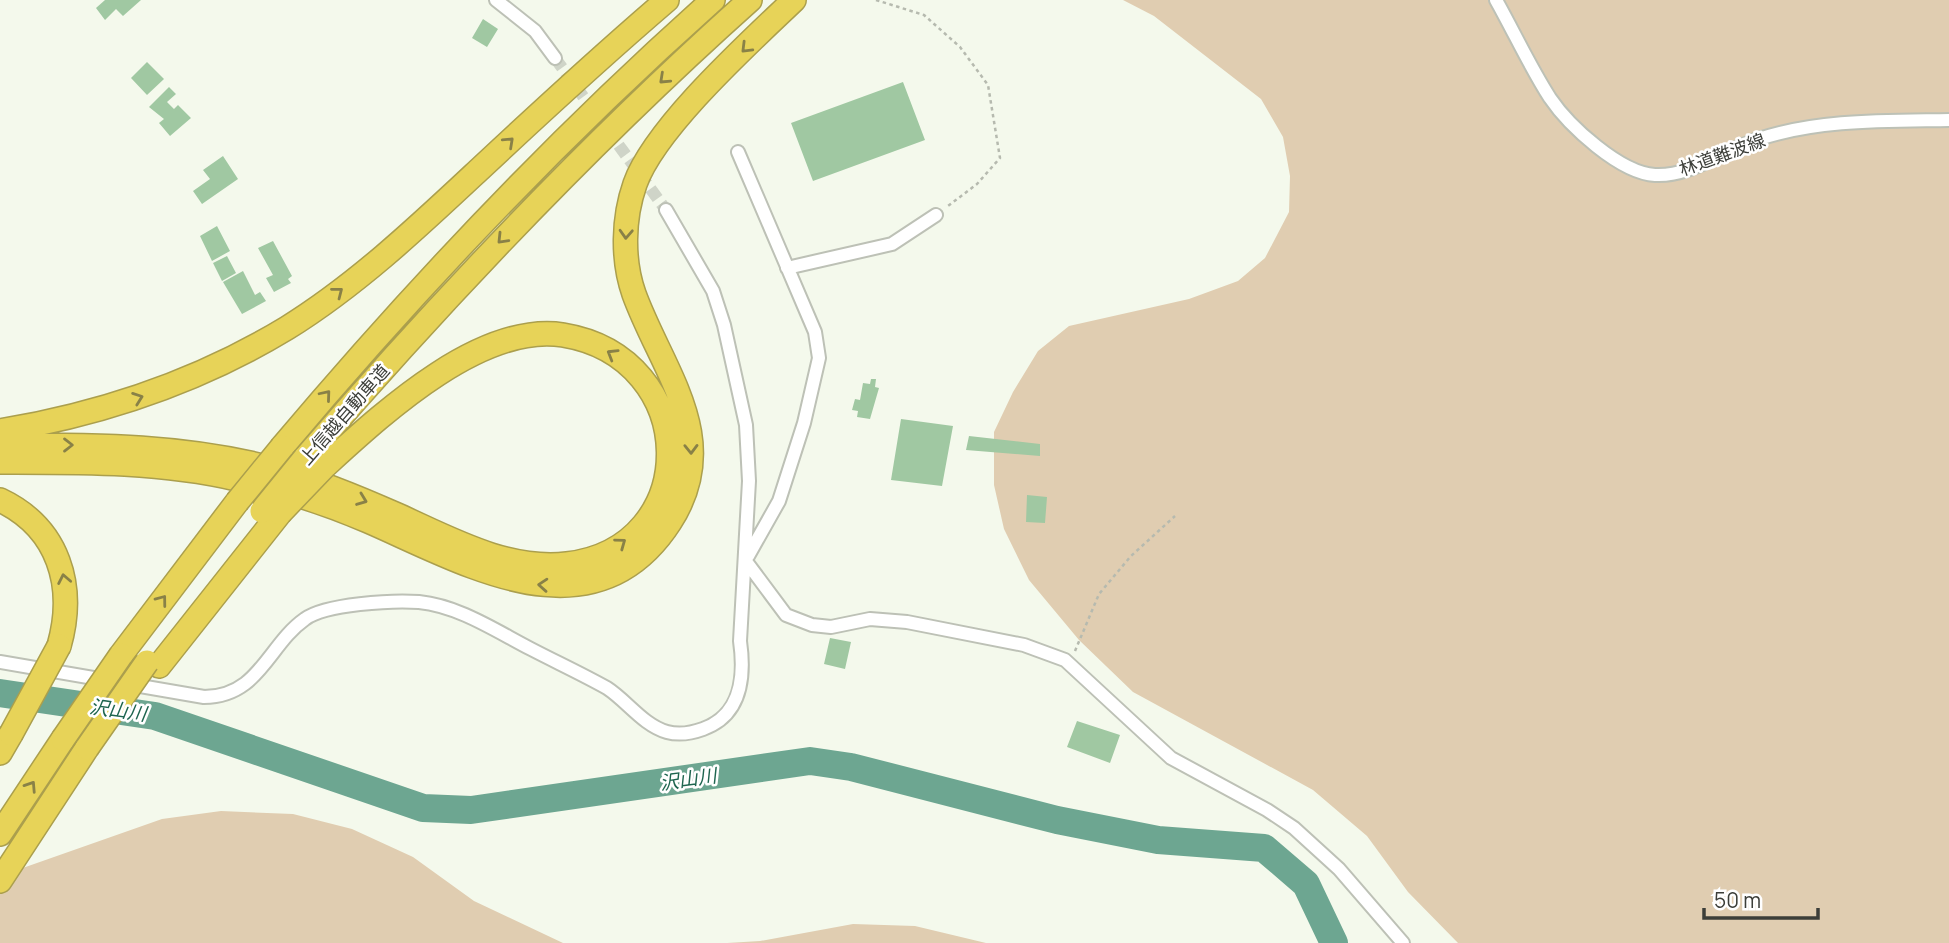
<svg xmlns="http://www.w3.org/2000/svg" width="1949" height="943" viewBox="0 0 1949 943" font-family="Manrope,'Noto Sans JP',sans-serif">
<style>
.green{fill:#e0cdb1}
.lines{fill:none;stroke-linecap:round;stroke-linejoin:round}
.river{stroke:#6da691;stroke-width:28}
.building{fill:#a0c8a2}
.minor-tunnel{stroke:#cfd4c8;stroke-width:12;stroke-dasharray:12 6;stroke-linecap:butt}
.minor-casing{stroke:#bdc1b6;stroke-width:16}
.motorway-casing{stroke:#ab9f4d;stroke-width:26}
.path{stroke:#b6baaf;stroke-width:2.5;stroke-dasharray:3.5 3.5;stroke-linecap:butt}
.minor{stroke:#fff;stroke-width:12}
.motorway{stroke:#e7d358;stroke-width:23}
.motorway-bridge-casing{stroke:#ab9f4d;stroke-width:26;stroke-linecap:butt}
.motorway-bridge{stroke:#e7d358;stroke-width:23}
.oneway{stroke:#898147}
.labels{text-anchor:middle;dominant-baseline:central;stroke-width:5;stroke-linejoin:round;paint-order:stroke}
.street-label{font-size:18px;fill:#3c3e39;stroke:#fff}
.water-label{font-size:19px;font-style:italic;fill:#1e654f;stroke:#fff}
</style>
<rect width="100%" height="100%" fill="#f4f9ec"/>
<path class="green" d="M1123 0H1949V943H1458L1408 892 1367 836 1313 790 1133 692 1079 640 1029 580 1004 529 994 485V432L1013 392 1038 351 1069 326 1189 299 1238 281 1265 258 1289 212 1290 176 1283 137 1261 99 1154 16Z
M221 811 293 814 352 829 413 857 474 901 563 943H0V876L162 819Z
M853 924 915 926 986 943H727L760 941Z"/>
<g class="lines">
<path class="river" d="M0 693 155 716 423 808 471 810 810 761 851 767 1057 820 1158 840 1264 848 1306 884 1334 943"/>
</g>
<path class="building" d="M105 0H141L123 16 116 9 105 20 96 8Z
M483 19 498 29 487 47 472 38Z
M147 62 164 79 147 95 131 78Z
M903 82 925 140 813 181 791 123Z
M169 87 176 94 167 102 174 109 178 105 191 118 170 136 159 123 164 119 149 107Z
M223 156 238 179 202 204 193 191 210 179 203 170Z
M217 226 230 251 212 261 200 236Z
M273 241 292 276 288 279 291 283 274 292 266 278 273 275 258 248Z
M227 256 236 273 222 281 213 263Z
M243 271 255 295 260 292 266 301 242 314 223 282Z
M871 379H876L875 387 879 388 870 419 857 417 858 411 852 410 855 399 860 400 863 383 870 384Z
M901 419 953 426 942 486 891 480Z
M969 436 1040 444V456L966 450Z
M1027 495 1047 497 1045 523 1026 522Z
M830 638 851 642 845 669 824 664Z
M1077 721 1120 735 1110 763 1067 747Z"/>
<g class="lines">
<path class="minor-tunnel" d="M555 58 666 210"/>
<g class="minor-casing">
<path id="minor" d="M496 0 535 31 555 58
M1496 0C1514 32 1530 67 1550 98 1569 126 1620 173 1655 175 1690 177 1727 149 1759 139 1819 119 1887 121 1949 120
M738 152 815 332 819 358 804 423 779 501 748 556
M787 268 892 244 936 215
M745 560 786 615 812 625 831 627 870 619 907 622 1024 645 1065 660 1171 758 1267 810 1294 828 1339 869 1403 943
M0 662 204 697C259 697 268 645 305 619 325 604 393 600 419 602 459 606 496 631 531 649 556 662 582 674 607 688 627 701 643 725 667 732 678 735 692 733 703 729 742 715 745 676 740 641L749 481 746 425 724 325 713 291 666 210"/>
</g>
<g class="motorway-casing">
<path id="motorway" d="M0 431C102 414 198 382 287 328 358 284 421 224 482 167 543 110 604 54 667 0
M0 445C96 445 189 445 282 471 320 482 359 498 395 514 449 538 506 571 567 564 704 548 702 358 563 335 480 322 381 415 325 466
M282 447C416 288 558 138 713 0
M305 458C445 296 591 142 750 0
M0 462C79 462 159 461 237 479 282 489 326 503 368 521 465 563 593 641 670 522 724 439 662 371 634 294 622 260 623 218 635 184 655 128 749 43 794 0
M0 500C59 528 76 586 59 646
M121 655 237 502
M159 666 280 513
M0 753 11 734
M0 834 63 739
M0 881 87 748"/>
</g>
<path class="path" d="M876 0 924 15 960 47 988 85 1000 158 977 184 948 206
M1075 651 1099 594 1131 556 1175 516"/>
<use href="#minor" class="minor"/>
<use href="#motorway" class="motorway"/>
<g class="motorway-bridge-casing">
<path id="motorway-bridge" d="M237 502 282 447
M262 511 305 458
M280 513 325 466
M11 734 59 646
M63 739 121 655
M87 748 147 662"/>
</g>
<use href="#motorway-bridge" class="motorway-bridge"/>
</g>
<defs><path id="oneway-chevron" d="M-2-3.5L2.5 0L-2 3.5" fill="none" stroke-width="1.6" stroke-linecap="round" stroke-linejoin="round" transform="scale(1.75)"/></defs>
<g class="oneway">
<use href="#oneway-chevron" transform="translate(746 48) rotate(135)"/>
<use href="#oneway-chevron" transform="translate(664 79) rotate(137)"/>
<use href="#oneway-chevron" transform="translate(509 142) rotate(-43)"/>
<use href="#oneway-chevron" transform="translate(626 234) rotate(93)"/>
<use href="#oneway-chevron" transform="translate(502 239) rotate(134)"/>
<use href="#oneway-chevron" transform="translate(338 292) rotate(-38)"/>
<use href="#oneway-chevron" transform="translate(612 354) rotate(-149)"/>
<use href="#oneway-chevron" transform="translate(326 395) rotate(-50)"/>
<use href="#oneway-chevron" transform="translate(138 398) rotate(-20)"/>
<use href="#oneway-chevron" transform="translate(68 445)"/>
<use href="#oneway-chevron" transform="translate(691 449) rotate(89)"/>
<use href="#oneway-chevron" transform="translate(362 500) rotate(21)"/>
<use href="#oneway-chevron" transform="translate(621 543) rotate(-36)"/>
<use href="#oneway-chevron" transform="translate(64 579) rotate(-101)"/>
<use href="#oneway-chevron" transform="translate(543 585) rotate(-176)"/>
<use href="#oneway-chevron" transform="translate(162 600) rotate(-53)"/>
<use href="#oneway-chevron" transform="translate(31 786) rotate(-57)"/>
</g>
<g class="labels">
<g class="street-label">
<text transform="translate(1722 154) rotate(-20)">林道難波線</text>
<text transform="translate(344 414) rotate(-49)">上信越自動車道</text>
</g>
<g class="water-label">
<text transform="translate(118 710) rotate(8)">沢山川</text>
<text transform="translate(688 779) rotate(-8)">沢山川</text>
</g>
</g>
<path d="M1704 908v10h114v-10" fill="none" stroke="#3c3e39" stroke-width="3.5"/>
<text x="1714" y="908" font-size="21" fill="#3c3e39" stroke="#ffffff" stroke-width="5" paint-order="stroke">50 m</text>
</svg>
